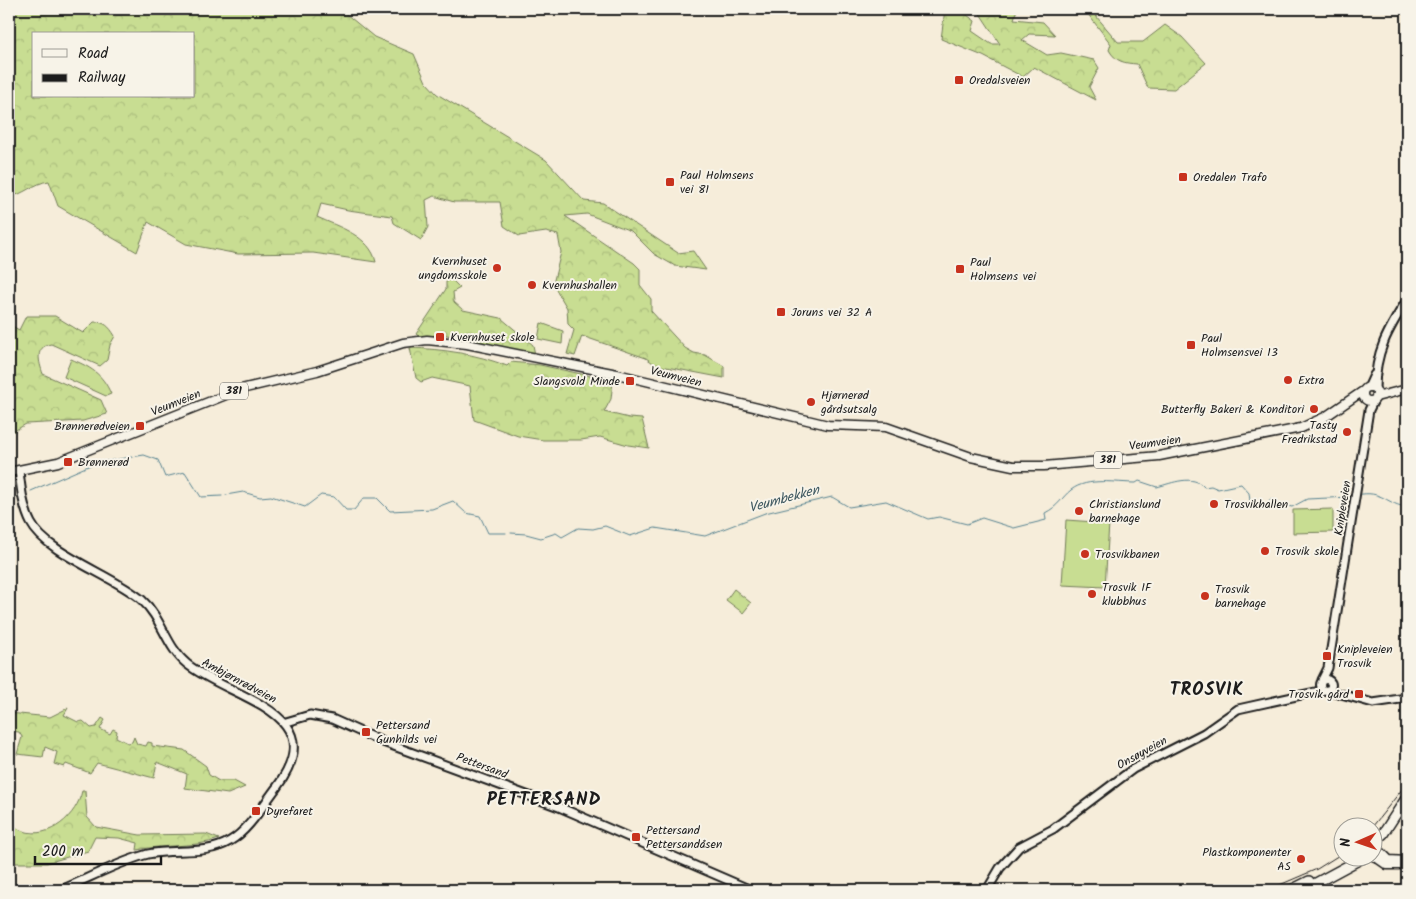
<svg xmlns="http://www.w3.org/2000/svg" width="1416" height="899" viewBox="0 0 1416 899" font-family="Kalam,sans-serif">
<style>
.forest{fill:url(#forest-crowns);stroke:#727c57;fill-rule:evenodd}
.park{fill:url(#park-tufts);stroke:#727c57}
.garden{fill:#c8dd92;stroke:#727c57}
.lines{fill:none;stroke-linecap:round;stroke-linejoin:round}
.stream{stroke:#568290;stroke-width:1}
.secondary-casing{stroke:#1c1c1c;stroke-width:11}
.primary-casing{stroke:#1c1c1c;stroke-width:11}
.highway-casing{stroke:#1c1c1c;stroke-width:12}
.secondary{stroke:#f7f3e8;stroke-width:7}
.primary{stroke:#f7f3e8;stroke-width:8}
.highway{stroke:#f7f3e8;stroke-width:9}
.rail{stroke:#1c1c1c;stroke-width:1}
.poi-dot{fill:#c8321e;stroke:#f7f3e8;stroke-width:2}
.labels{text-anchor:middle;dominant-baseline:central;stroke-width:4;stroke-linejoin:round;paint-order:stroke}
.shield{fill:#f7f3e8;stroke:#5e5c59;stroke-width:1}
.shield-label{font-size:11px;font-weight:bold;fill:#1c1c1c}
.poi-label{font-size:12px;fill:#1c1c1c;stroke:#f7f3e8;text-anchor:start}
.street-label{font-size:12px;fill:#1c1c1c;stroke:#f7f3e8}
.water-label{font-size:14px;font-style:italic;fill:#3e5860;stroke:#f7f3e8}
.district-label{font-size:18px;font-weight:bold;letter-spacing:1px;fill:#1c1c1c;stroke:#f7f3e8}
</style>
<defs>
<pattern id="forest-crowns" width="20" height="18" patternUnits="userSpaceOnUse" patternTransform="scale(1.25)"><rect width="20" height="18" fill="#c8dd92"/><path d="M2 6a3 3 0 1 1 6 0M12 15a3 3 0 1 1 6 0" fill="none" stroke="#abbd7d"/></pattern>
<pattern id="park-tufts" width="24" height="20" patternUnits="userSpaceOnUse" patternTransform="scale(1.25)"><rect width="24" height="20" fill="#c8dd92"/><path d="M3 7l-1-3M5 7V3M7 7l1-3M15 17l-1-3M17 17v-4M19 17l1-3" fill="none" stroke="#abbd7d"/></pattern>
</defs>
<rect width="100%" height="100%" fill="#f6edda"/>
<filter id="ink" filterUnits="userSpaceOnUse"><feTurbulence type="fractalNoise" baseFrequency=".02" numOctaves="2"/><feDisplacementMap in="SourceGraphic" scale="10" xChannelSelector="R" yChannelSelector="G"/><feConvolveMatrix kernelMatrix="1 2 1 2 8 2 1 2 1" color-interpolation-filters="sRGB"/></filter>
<g filter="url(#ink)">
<path class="forest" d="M9 9H340L374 37 414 54 426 82 437 94 546 160 584 201 603 203 678 253 693 251 706 270 675 266 654 254 631 231 587 214 565 216 634 263 640 269V285L651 299V311L685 348 694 353 705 355 724 366V378L656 365 646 358 582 336 575 356 567 354 574 330 568 324 567 308 553 284 561 252 558 235 546 232 519 236 504 226 500 202H454L434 196 426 200 428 227 421 240 394 223 392 216 348 210 321 204 317 217C339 227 370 236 376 262L313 253 238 254 186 244 148 222 137 252 58 206 49 181C34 183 23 195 9 197ZM34 34H194V96H34Z
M945 9H967V15L975 21 972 31 991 44H1000L977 9H1017L1014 19 1043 22 1055 35 1029 34 1022 40 1047 55 1061 53 1094 60 1099 68 1089 87 1096 100 1034 67 1023 77 983 56 941 39Z
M1084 9H1090L1118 42H1143L1165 25 1182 37 1206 63 1174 89 1148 88 1137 64C1124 63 1116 62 1109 50L1111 44Z
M451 279 460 288 453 292 454 302 463 310 501 318 533 345 535 355 443 334 421 338 416 334 446 289V282Z
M26 316H55L83 333 94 322C105 322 109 326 115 336L110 345 107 360 100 366 51 344C34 347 39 362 43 374L101 400 107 414 83 421 26 424 9 434V341L13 337 9 334V324L19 330Z
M410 348C443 349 477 354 507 366L511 362 540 365 613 381 611 399 604 412 629 418 642 419 649 448 628 445 600 437 581 440H543L518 436 474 420 470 386 432 378 421 382 416 378Z
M68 708 64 715 78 722 83 721 91 728 96 727 102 718 105 720 100 729 110 734 113 729 117 731 116 737 128 743 132 742 134 737 137 744 146 746 148 742 152 743V746L184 750 206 766 209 775 219 781H234L245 787 228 794 185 788 187 774 157 762 154 778 97 763 90 773 66 764 64 767 54 764 57 752 45 747 43 757 17 754 22 737 19 732 9 731V713L50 717Z
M82 791H85L87 817 96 827 140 835 206 834 219 839C194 848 164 844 137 850L138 843 119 838 95 837 88 851 47 863H9V823C13 826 18 829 23 831 50 840 77 815 82 791Z"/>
<path class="park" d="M734 589 751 603 743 613 726 600Z"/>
<path class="garden" d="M541 323 563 331 562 344 538 339Z
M71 359C90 367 102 373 111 394L106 396 64 377Z
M1333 509V532L1293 533V510Z
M1066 520 1109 523 1105 587 1062 585Z"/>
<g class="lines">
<path class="stream" d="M31 491 95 463 144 455 158 460 165 477 185 472 201 497 222 496
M226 495 243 492 260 497 271 496 305 507 321 495 334 497 346 510H354L364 498H377L390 511 432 509 453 501 466 513 480 516 488 533H506
M1357 495C1382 489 1387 505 1407 507
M511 533 526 534 541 538 556 533 562 537 578 528 593 529 605 526 630 536 655 528 705 536 765 513 832 497 849 507 886 501 928 519 939 517 967 524 982 518 1014 528 1046 520 1045 513C1059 506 1061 498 1071 490 1088 477 1116 483 1136 483L1139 481 1157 487C1172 483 1193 474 1204 487L1211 486 1218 489 1241 484 1249 493 1250 501 1254 505 1263 507 1272 499 1279 504 1292 507 1307 499 1351 497"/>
<g class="secondary-casing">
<path id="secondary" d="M1369 386 1374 375
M1375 389C1375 352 1388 330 1407 300
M19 471C21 488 23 508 31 523 47 554 113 575 142 600 162 618 166 647 187 664 232 700 333 711 277 787 263 805 249 830 230 841 205 856 175 848 148 854 118 862 89 878 61 890
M1320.5 685a5.5 5.5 0 1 1 11 0a5.5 5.5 0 1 1-11 0Z
M1322 680 1328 668 1369 410 1374 400
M1327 690 1373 703 1407 698
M286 722 310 715 332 719 383 742 559 807 751 890
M987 890 1000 868 1019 847 1053 829 1133 769 1204 733 1238 709 1324 690"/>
</g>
<g class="primary-casing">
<path id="primary" d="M1363 394a7 7 0 1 1 14 0a7 7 0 1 1-14 0Z
M1376 397 1407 389
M9 472 58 462 241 389 317 371 403 343 427 340 467 344 617 374 828 425 886 427 971 457 1013 466H1044L1159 456 1301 428 1325 417 1363 391
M1378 849 1389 860 1407 861
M1374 856 1387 865H1407"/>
</g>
<g class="highway-casing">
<path id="highway" d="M1374 841 1383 834 1407 797
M1374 842 1378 849 1374 856
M1291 890 1309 881
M1303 890 1366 856"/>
</g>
<use href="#secondary" class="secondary"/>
<use href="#primary" class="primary"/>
<use href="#highway" class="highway"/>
<path class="rail" d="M1373 826 1407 783
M1268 890 1317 869 1344 852"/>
</g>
</g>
<g class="poi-dot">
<rect x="954" y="75" width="10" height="10" rx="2.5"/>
<rect x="1178" y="172" width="10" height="10" rx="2.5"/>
<rect x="665" y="177" width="10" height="10" rx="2.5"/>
<circle cx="497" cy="268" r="5"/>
<rect x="955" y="264" width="10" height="10" rx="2.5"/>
<circle cx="532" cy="285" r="5"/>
<rect x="776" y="307" width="10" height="10" rx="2.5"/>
<rect x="435" y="332" width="10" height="10" rx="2.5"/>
<rect x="1186" y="340" width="10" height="10" rx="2.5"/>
<circle cx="1288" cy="380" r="5"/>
<rect x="625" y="376" width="10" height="10" rx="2.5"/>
<circle cx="811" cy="402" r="5"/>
<circle cx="1314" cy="409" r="5"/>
<rect x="135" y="421" width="10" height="10" rx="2.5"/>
<circle cx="1347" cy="432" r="5"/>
<rect x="63" y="457" width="10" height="10" rx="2.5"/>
<circle cx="1214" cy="504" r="5"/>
<circle cx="1079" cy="511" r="5"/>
<circle cx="1265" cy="551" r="5"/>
<circle cx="1085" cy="554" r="5"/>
<circle cx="1092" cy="594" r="5"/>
<circle cx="1205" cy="596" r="5"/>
<rect x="1322" y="651" width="10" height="10" rx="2.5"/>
<rect x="1354" y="689" width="10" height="10" rx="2.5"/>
<rect x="361" y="727" width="10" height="10" rx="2.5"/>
<rect x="251" y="806" width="10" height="10" rx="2.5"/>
<rect x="631" y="832" width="10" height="10" rx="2.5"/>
<circle cx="1301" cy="859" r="5"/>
</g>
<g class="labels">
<g class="shield">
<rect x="220" y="382.5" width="28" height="17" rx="4"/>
<rect x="1094" y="451.5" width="28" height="17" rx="4"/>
</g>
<g class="shield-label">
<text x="234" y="391">381</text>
<text x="1108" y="460">381</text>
</g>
<g class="poi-label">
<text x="969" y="80">Oredalsveien</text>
<text x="680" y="175">Paul Holmsens<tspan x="680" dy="14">vei 81</tspan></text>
<text x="1193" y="177">Oredalen Trafo</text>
<text x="487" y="261" text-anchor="end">Kvernhuset<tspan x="487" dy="14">ungdomsskole</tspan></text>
<text x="970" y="262">Paul<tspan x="970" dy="14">Holmsens vei</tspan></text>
<text x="542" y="285">Kvernhushallen</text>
<text x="791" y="312">Joruns vei 32 A</text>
<text x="450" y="337">Kvernhuset skole</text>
<text x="1201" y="338">Paul<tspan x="1201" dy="14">Holmsensvei 13</tspan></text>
<text x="1298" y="380">Extra</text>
<text x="620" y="381" text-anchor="end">Slangsvold Minde</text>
<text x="821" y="395">Hjørnerød<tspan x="821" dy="14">gårdsutsalg</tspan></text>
<text x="1304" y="409" text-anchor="end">Butterfly Bakeri &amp; Konditori</text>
<text x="1337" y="425" text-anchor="end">Tasty<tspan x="1337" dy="14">Fredrikstad</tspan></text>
<text x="130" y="426" text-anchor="end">Brønnerødveien</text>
<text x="78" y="462">Brønnerød</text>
<text x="1089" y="504">Christianslund<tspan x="1089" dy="14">barnehage</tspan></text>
<text x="1224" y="504">Trosvikhallen</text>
<text x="1275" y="551">Trosvik skole</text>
<text x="1095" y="554">Trosvikbanen</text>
<text x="1102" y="587">Trosvik IF<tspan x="1102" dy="14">klubbhus</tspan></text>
<text x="1215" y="589">Trosvik<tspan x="1215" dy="14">barnehage</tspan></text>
<text x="1337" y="649">Knipleveien<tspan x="1337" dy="14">Trosvik</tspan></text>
<text x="1349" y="694" text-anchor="end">Trosvik gård</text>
<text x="376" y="725">Pettersand<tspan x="376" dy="14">Gunhilds vei</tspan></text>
<text x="266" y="811">Dyrefaret</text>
<text x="646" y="830">Pettersand<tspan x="646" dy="14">Pettersandåsen</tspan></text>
<text x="1291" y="852" text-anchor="end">Plastkomponenter<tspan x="1291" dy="14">AS</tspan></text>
</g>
<g class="street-label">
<text transform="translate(676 377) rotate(14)">Veumveien</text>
<text transform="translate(176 403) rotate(-22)">Veumveien</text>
<text transform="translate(1155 443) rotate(-8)">Veumveien</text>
<text transform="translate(1343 508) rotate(-81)">Knipleveien</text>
<text transform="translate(239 681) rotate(28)">Ambjørnrødveien</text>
<text transform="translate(1142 753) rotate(-29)">Onsøyveien</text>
<text transform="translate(482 766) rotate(20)">Pettersand</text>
</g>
<g class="water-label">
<text transform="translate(784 499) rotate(-15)">Veumbekken</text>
</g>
<g class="district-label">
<text x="1207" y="690">TROSVIK</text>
<text x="544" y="800">PETTERSAND</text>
</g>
</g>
<rect width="1416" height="899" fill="none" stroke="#f7f3e8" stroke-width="30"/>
<rect x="15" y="15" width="1386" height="869" fill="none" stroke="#1c1c1c" stroke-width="2" filter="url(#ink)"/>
<rect x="32" y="32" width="162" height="65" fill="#f7f3e8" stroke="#9f9d96"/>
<rect x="42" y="49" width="25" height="8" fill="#f7f3e8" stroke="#9f9d96"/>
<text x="78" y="58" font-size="15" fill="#1c1c1c">Road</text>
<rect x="42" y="74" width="25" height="8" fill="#1c1c1c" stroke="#9f9d96"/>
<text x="78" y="82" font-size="15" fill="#1c1c1c">Railway</text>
<g transform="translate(1358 842) rotate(268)"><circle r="24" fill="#f7f3e8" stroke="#9f9d96"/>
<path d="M0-4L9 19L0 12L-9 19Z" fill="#c8321e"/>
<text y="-8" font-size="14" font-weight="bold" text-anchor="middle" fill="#1c1c1c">N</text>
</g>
<path d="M35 856v8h126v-8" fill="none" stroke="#1c1c1c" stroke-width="2.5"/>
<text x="42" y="856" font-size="15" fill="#1c1c1c" stroke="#f7f3e8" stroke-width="4" paint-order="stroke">200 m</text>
</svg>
